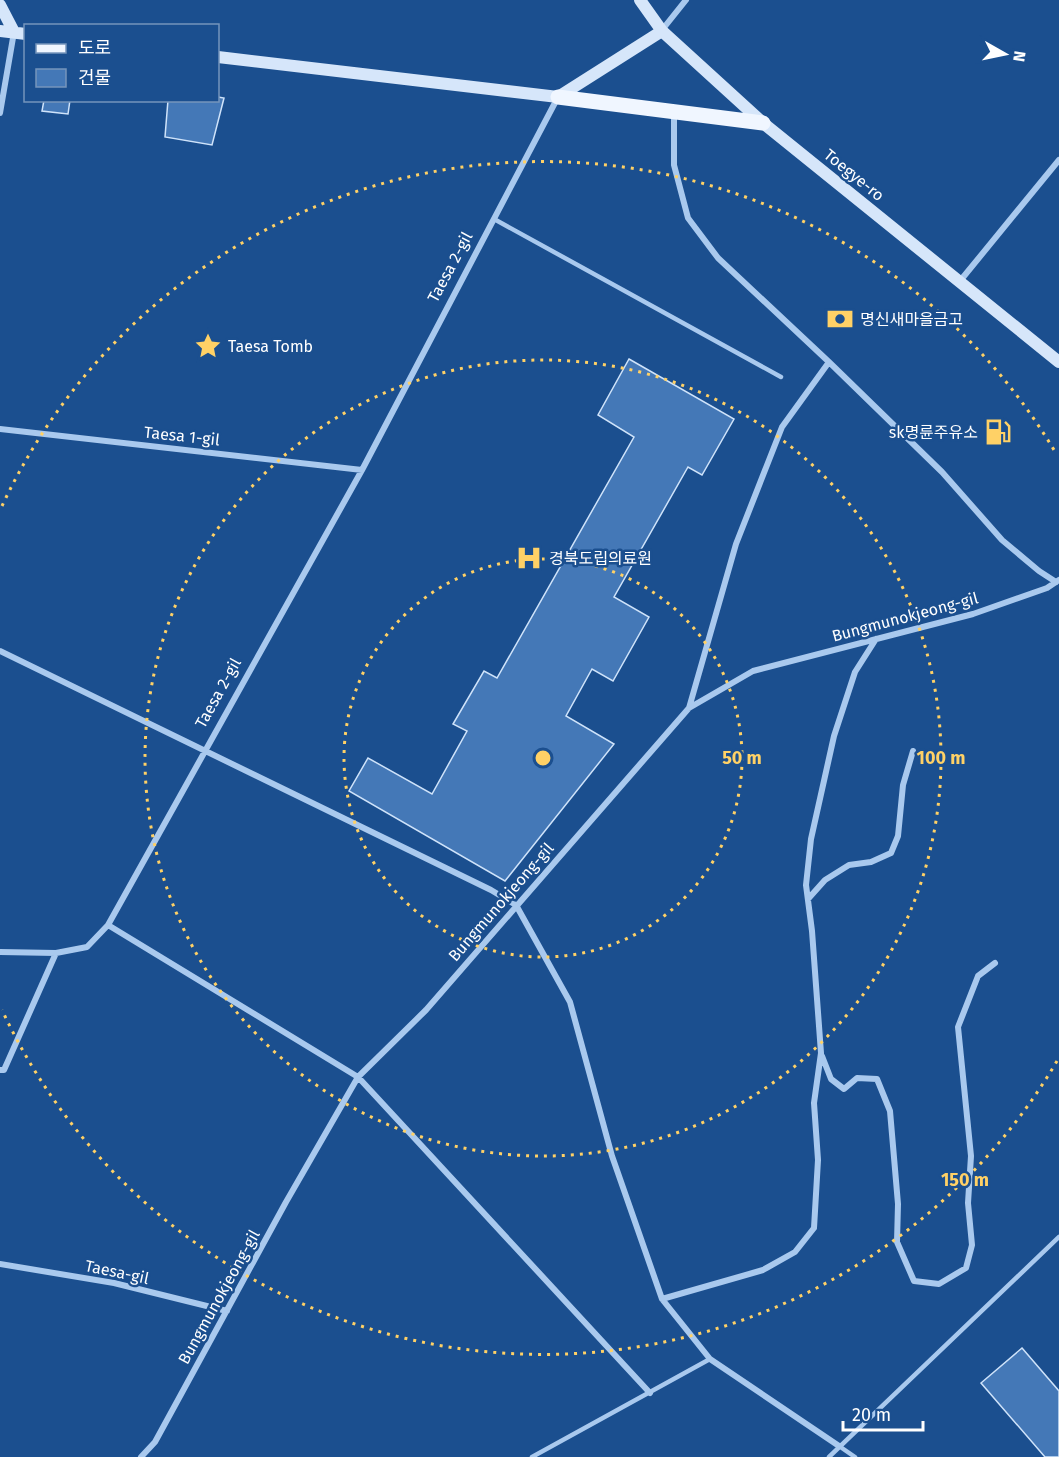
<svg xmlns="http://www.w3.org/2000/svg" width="1059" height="1457" viewBox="0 0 1059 1457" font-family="'Fira Sans','Noto Sans KR',sans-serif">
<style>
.building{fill:#4478b7;stroke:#cfe3fa;stroke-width:1.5}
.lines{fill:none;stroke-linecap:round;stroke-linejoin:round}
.lane{stroke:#a9c9ee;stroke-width:4.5}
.street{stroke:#a9c9ee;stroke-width:6}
.secondary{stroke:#d6e6fa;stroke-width:12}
.primary{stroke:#f0f6ff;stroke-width:15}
.ring{fill:none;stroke:#ffd166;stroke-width:3;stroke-dasharray:3 6}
.labels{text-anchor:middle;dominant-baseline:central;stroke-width:5;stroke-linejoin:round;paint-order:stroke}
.street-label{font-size:16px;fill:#fff;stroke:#1b4f8f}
.poi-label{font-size:16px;fill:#fff;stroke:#1b4f8f;text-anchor:start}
.centre{fill:#ffd166;stroke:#1b4f8f;stroke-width:3}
.ring-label{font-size:18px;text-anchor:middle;font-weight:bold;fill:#ffd166;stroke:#1b4f8f;stroke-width:5;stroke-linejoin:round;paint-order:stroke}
</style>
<rect width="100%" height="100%" fill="#1b4f8f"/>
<path class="building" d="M218 97 224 98 212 145 165 137 168 100H218Z
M44 100H70L68 114 42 111Z
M629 359 734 419 702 475 688 467 614 597 649 617 613 681 592 669 566 716 614 744 505 881 349 791 368 758 432 794 467 731 453 724 484 671 497 678 634 437 598 415Z
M1022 1348 1059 1391V1457H1045L981 1383Z"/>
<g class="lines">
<path class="lane" d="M494 219 781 377
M839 1446 855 1457
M532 1457 710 1359
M829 1457 1059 1237"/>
<path class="street" d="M662 30 686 0
M0 113 14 32
M674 113V165L688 218 718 258 829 362 942 472 1002 540 1039 571 1056 582
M960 281 1059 160
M0 429 362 470
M0 651 491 890 516 905 570 1002 612 1156 662 1299 710 1359 839 1446
M689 708 736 544 782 427 829 362
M808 899 825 880 849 865 871 862 891 853 898 836 903 785 913 751
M108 925 358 1077 650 1393
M0 952 56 953 87 947 108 925 362 470 558 97
M822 1056 831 1079 844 1089 857 1078 877 1079 890 1111 898 1204 897 1242 914 1281 939 1284 966 1268 972 1245 968 1203 971 1156 958 1027 978 976 995 963
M0 1070H4L56 953
M0 1264 114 1283 227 1311
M662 1299 763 1270 795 1252 814 1228 818 1160 814 1103 821 1053 812 931 806 885 811 839 834 736 855 672 876 639
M141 1457 155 1442 286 1202 358 1077 426 1010 689 708 753 671 973 614 1047 588 1059 580"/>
<path class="secondary" d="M640 0 662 31 763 123 1059 362
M0 5 14 32
M0 31 26 34
M218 57 558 97 662 31"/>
<path class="primary" d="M558 97 763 123"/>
</g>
<g class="ring">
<circle cx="543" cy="758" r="199"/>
<circle cx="543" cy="758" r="398"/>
<path d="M1057 1061A597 597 0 0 1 2 1010M2 506A597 597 0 0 1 1057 455"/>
</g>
<defs>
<g id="bank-bare" transform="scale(2.07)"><path d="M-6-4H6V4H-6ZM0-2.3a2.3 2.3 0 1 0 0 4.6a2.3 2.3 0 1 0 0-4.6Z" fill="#ffd166" stroke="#1b4f8f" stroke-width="2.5" paint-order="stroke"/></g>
<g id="sight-bare" transform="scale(2.07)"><path d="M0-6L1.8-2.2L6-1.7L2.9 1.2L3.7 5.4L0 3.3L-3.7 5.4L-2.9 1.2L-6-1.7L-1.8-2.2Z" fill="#ffd166" stroke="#1b4f8f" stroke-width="2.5" paint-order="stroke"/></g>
<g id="fuel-bare" transform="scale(2.07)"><path d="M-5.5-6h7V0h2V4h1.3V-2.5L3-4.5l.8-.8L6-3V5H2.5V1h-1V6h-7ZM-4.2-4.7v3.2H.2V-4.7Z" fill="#ffd166" stroke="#1b4f8f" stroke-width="2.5" paint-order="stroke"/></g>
<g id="hospital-bare" transform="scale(2.07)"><path d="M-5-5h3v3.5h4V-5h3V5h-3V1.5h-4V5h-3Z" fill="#ffd166" stroke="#1b4f8f" stroke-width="2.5" paint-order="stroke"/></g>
</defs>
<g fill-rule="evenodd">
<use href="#bank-bare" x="840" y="319"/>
<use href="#sight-bare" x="208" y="346"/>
<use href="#fuel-bare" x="998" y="432"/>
<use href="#hospital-bare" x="529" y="558"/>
</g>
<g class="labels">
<g class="street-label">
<text transform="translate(854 175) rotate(39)">Toegye-ro</text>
<text transform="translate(450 267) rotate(-62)">Taesa 2-gil</text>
<text transform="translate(182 436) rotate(6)">Taesa 1-gil</text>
<text transform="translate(905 617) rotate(-15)">Bungmunokjeong-gil</text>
<text transform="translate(218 693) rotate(-61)">Taesa 2-gil</text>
<text transform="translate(501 902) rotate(-49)">Bungmunokjeong-gil</text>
<text transform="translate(117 1272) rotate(12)">Taesa-gil</text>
<text transform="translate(219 1297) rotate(-61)">Bungmunokjeong-gil</text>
</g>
<g class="poi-label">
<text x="860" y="319">명신새마을금고</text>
<text x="228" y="346">Taesa Tomb</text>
<text x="978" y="432" text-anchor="end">sk명륜주유소</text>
<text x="549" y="558">경북도립의료원</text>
</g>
</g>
<circle cx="543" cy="758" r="9" class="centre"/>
<g class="ring-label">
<text x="742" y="764">50 m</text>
<text x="941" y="764">100 m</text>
<text x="965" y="1186">150 m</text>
</g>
<rect x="24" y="24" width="195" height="78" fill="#1b4f8f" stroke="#7695bc" stroke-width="1.5"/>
<rect x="36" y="44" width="30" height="9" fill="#f0f6ff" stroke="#7695bc" stroke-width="1.5"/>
<text x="78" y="54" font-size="18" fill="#ffffff">도로</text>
<rect x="36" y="69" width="30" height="18" fill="#4478b7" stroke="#7695bc" stroke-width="1.5"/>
<text x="78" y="84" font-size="18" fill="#ffffff">건물</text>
<g transform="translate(1005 54) rotate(99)" stroke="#1b4f8f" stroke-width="4.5" paint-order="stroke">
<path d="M0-4.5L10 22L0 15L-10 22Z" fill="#ffffff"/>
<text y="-9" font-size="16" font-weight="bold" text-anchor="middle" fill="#ffffff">N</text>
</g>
<path d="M843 1421v9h80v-9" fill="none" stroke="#ffffff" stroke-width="3"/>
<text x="852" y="1421" font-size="18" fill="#ffffff" stroke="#1b4f8f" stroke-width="4.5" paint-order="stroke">20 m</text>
</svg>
